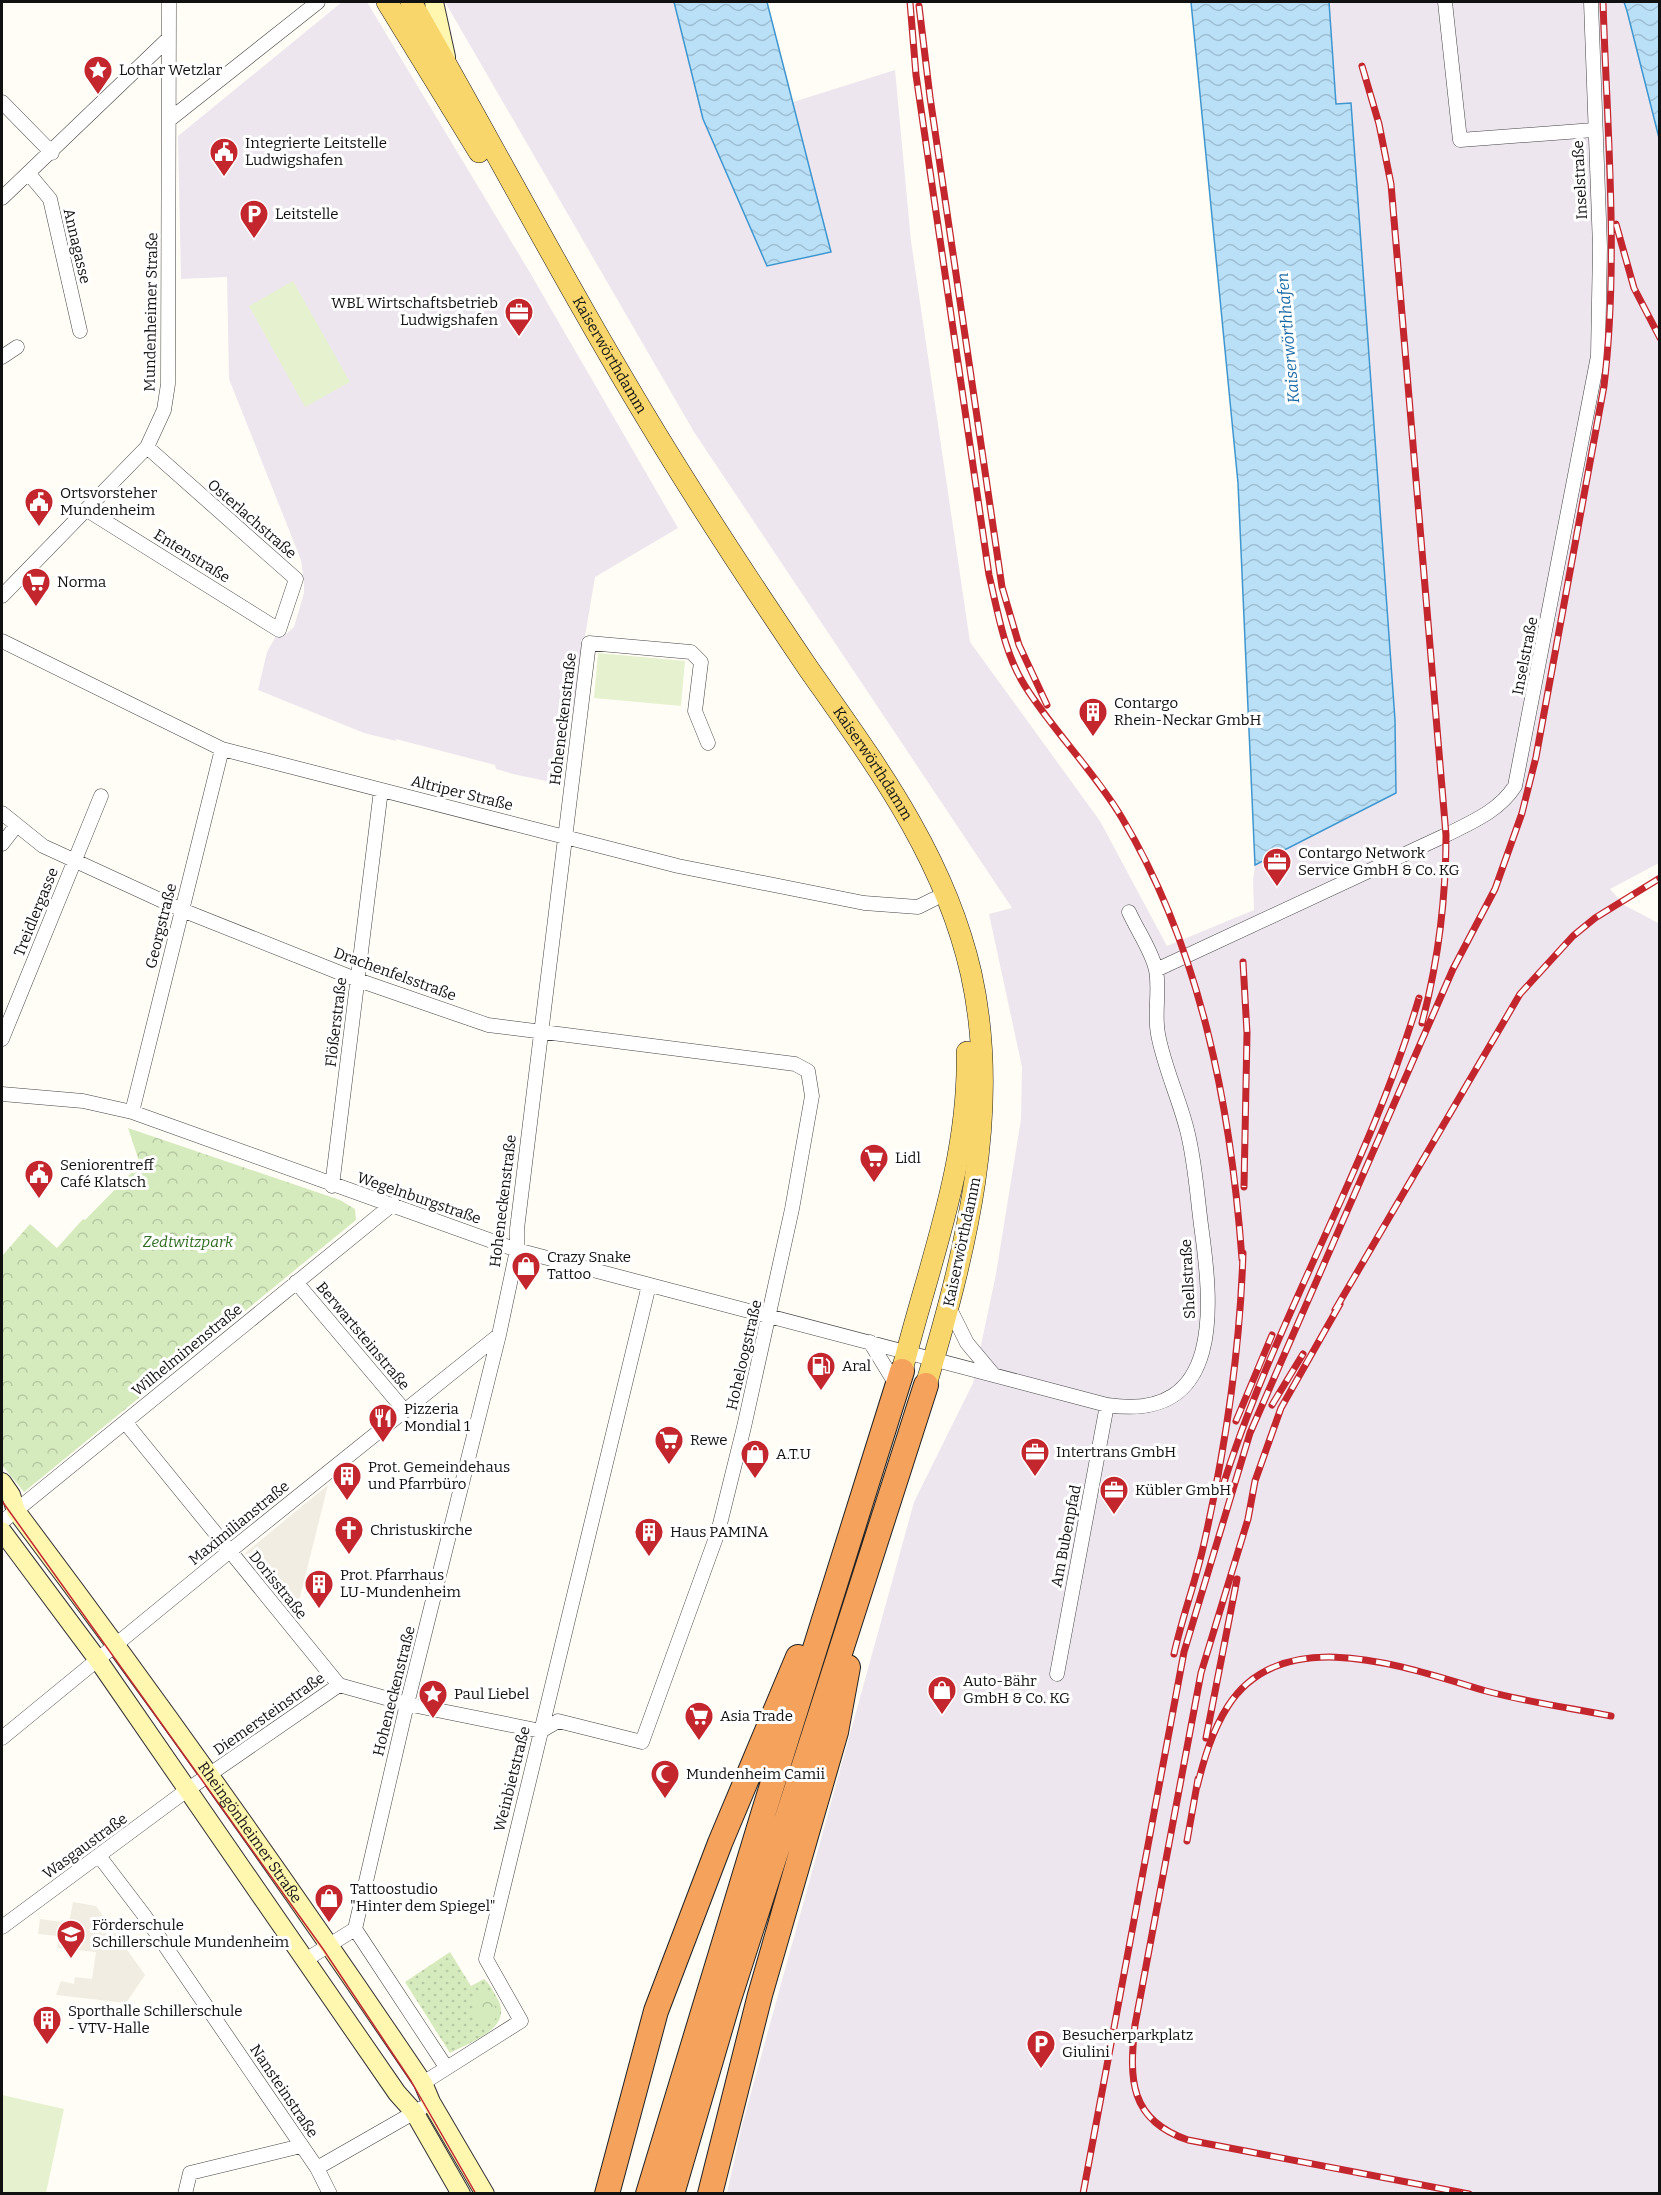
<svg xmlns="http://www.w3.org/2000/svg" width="1661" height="2195" viewBox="0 0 1661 2195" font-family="Bitter,serif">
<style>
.industrial{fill:#eee6ef}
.grass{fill:url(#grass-dots)}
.park{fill:url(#park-crowns)}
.pitch{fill:#e6f2cf}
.plaza{fill:#f1ede2}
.water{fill:url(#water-waves);stroke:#3f96cf;stroke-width:1.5}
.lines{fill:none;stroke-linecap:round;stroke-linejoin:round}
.street-casing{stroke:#444;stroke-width:15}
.secondary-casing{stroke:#333;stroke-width:20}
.primary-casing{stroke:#222;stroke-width:22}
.highway-casing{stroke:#222;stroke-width:26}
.street{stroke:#fff;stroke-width:14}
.secondary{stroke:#fff6b0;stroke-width:18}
.primary{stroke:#f9d66b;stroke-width:21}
.highway{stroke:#f5a25d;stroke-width:24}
.tram{stroke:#c4262e;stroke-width:1.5}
.rail-casing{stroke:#c4262e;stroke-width:7}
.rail{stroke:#fff;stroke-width:4.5;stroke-dasharray:14;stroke-linecap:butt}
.labels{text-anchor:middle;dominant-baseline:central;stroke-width:6;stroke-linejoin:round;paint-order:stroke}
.poi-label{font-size:15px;fill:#111;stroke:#fff;text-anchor:start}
.street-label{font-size:15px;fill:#111;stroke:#fff}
.park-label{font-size:15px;font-style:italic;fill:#2f6b1f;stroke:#fff}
.water-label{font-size:16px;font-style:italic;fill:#1768a6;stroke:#fff}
</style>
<defs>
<pattern id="grass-dots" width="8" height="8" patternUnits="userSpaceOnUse" patternTransform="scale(1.5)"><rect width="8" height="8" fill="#d5ebbd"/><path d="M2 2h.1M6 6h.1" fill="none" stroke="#b6c8a1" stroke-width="1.8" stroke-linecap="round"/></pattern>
<pattern id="park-crowns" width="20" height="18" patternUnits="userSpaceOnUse" patternTransform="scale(1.5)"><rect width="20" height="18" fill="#d5ebbd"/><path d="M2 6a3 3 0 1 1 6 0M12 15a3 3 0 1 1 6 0" fill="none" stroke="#b6c8a1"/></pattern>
<pattern id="water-waves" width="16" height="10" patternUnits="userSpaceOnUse" patternTransform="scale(1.5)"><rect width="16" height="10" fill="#b9e0f7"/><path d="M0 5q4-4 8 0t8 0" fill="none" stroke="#9ebfd3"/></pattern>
</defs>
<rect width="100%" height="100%" fill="#fffdf5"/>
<path class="industrial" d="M342 2H367L529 271 678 528 595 577 560 784 513 774 496 769 495 765 396 739V741L364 733 258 690 267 652 277 634 283 637 294 627 304 593V582L301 560 229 379 227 277 181 279 178 136Z
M445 2H674L703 119 831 252 793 102 895 70 911 241 970 642 1100 821 1167 946 1254 910 1253 880 1255 865 1396 793 1395 720 1351 103 1336 104 1329 2H1624L1660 139 1659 863 1610 889 1624 905 1660 924 1659 2193H727L741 2129 914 1502 973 1383 996 1274 1021 1119 1022 1067 989 914 1012 908 694 432Z"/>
<path class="grass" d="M450 1952 471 1986 484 1979C490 1984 493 1991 497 1998 515 2027 471 2042 450 2053L405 1982Z"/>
<path class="park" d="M128 1128 340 1200 355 1209 356 1220 24 1492 2 1465V1256L30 1224 57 1248 83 1219 85 1220 140 1164Z
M482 1990 488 1991 496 2010 495 2020 486 2025H483C476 2016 471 2010 472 1998Z"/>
<path class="pitch" d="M293 281 350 382 305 407 249 306Z
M598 653 685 661 681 706 594 698Z
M2 2095 64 2109 46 2193H2Z"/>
<path class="plaza" d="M328 1485 295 1617 245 1553Z
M73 1902 96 1906 145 1975 126 2003 56 1995 61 1981 74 1984 75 1977 92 1979 96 1952 57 1948 59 1936 38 1934 40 1919 69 1923Z"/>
<path class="water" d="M674 2H767L831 252 767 266 703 119Z
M1191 2H1329L1336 104 1351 103 1395 720 1396 793 1255 865 1238 483Z
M1624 2H1659V138L1627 11Z"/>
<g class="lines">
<g class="street-casing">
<path id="street" d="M1445 2 1460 140 1594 130
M2 102 52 153
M169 120 318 2
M29 174 50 199 80 331
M2 198 169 38
M2 357 17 347
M87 510 279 630 296 579 147 447
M2 596 147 447 164 410 168 384 169 2
M2 641 222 749 678 866 864 903 918 907 934 899
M2 813 43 846 182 910 358 980 488 1025 795 1064 808 1071 812 1096 792 1209 744 1427 718 1532 642 1742 558 1721 541 1731 407 1704 339 1685 125 1422
M2 844 16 826
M1156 970 1446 835C1472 822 1499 811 1515 786L1598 356 1600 247 1591 2
M2 1039 101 796
M2 1094 83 1101 132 1112 517 1250 1107 1405C1225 1423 1212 1304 1201 1225 1197 1194 1195 1161 1187 1130 1179 1098 1164 1067 1158 1034 1154 1013 1160 991 1156 970 1152 951 1137 930 1129 912
M132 1112 222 749
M332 1186 381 790
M296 1282 405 1411
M948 1305 967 1343 993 1374
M870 1342 897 1386
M2 1522 393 1204
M1057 1674 1107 1405
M2 1738 230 1551 499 1335
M99 1856 144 1915 317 2168 330 2194
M2 1927 187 1790 339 1685
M355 1929 446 2067
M307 1959 355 1929 407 1704 499 1335 517 1250V1229L589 643 691 652 701 662 695 711 708 743
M423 2083 521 2021 486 1959 649 1285
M317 2168 422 2108
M185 2194 190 2173 301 2146"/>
</g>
<g class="secondary-casing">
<g id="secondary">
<path d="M434 2 446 57"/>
<path id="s1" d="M2 1482 11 1495 16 1511C157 1698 292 1889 423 2083L431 2102 485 2194"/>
<path d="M2 1531 98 1660 397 2093 414 2112 461 2194"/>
</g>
</g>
<g class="primary-casing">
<g id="primary">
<path d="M387 2 479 152"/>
<path id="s2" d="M411 2C497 152 577 306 668 453 713 526 760 597 808 668 876 765 944 855 971 973 1002 1112 965 1253 926 1385"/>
<path d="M902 1371C928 1266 970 1162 967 1052"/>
</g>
</g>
<g class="highway-casing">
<path id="highway" d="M607 2194 656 2011 720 1843 798 1657
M648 2194 764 1811 902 1371
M672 2194 728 2002 926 1385
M710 2194 760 1995 836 1732 848 1667"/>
</g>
<use href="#street" class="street"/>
<use href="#secondary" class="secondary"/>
<use href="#primary" class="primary"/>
<use href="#highway" class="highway"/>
<path class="tram" d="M2 1501 323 1949 411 2081 476 2194"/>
<g class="rail-casing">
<path id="rail" d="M910 2 916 75 989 575C998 612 1004 653 1025 686 1054 732 1094 771 1122 818 1201 950 1231 1108 1242 1259
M919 6 930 97 1002 587 1019 645 1047 705
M1362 66 1379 124 1391 184 1446 835C1446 898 1438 962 1422 1023
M1616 224 1634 288 1660 338
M1243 962 1247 1033 1244 1187
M1340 1304 1281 1408 1255 1481 1248 1519 1201 1673 1135 2025C1129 2079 1129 2120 1188 2140L1469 2194
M1335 1310 1520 994 1573 936 1595 918 1660 878
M1272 1405 1303 1354
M1236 1421 1272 1335
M1221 1492C1273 1322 1369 1168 1419 998
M1174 1654C1182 1618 1195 1583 1203 1548 1225 1451 1240 1352 1243 1253
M1206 1738 1237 1579
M1197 1787C1204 1759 1212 1731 1228 1706 1283 1620 1410 1669 1486 1691 1527 1702 1570 1708 1611 1716
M1187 1841 1198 1779
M1083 2194 1184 1652 1250 1433 1453 969 1495 889 1522 813 1536 757 1604 386C1619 259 1607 129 1603 2"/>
</g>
<use href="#rail" class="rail"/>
</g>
<defs>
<g id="sight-pin" transform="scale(1.5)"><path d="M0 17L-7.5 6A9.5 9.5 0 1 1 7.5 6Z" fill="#c4262e" stroke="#fff"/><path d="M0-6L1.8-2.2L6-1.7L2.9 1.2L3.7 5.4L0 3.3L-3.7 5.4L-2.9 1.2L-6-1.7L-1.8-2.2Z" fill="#fff"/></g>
<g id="civic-pin" transform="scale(1.5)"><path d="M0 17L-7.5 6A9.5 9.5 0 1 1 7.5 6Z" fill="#c4262e" stroke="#fff"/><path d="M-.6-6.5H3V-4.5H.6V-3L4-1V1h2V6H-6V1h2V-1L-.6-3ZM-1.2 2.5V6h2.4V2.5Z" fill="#fff"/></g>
<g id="parking-pin" transform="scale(1.5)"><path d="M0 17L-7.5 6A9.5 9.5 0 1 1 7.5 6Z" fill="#c4262e" stroke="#fff"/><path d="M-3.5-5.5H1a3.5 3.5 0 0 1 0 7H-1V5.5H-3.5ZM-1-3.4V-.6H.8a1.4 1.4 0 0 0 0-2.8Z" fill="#fff"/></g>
<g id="office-pin" transform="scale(1.5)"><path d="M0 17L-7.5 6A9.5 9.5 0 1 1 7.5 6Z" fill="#c4262e" stroke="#fff"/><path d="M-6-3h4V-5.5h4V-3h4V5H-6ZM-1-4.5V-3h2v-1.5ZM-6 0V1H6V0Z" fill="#fff"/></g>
<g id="supermarket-pin" transform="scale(1.5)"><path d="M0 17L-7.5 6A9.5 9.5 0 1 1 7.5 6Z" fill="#c4262e" stroke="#fff"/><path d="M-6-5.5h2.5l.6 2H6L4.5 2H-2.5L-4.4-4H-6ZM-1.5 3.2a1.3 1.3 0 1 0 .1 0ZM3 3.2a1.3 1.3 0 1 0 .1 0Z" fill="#fff"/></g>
<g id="building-pin" transform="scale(1.5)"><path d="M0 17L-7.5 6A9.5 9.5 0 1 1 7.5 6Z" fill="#c4262e" stroke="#fff"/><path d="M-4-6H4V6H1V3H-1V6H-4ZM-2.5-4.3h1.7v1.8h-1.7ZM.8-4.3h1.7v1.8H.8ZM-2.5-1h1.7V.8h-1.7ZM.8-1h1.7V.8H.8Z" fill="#fff"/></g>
<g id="shop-pin" transform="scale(1.5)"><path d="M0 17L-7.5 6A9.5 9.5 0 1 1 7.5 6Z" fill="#c4262e" stroke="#fff"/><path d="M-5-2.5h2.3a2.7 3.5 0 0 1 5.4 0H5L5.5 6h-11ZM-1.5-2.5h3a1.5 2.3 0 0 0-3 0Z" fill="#fff"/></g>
<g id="fuel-pin" transform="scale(1.5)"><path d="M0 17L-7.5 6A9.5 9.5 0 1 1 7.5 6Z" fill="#c4262e" stroke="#fff"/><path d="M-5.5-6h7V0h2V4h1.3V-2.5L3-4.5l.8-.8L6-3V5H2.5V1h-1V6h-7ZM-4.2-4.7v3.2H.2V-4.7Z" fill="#fff"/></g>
<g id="restaurant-pin" transform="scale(1.5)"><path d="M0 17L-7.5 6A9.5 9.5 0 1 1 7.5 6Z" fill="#c4262e" stroke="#fff"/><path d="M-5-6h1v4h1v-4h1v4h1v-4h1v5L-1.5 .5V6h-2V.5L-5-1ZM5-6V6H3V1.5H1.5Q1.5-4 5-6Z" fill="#fff"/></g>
<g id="church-pin" transform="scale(1.5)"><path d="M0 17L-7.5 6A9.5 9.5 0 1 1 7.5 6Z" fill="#c4262e" stroke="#fff"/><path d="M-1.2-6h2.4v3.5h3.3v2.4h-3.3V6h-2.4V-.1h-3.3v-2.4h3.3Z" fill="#fff"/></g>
<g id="mosque-pin" transform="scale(1.5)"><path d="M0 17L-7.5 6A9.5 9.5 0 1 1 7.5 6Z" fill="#c4262e" stroke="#fff"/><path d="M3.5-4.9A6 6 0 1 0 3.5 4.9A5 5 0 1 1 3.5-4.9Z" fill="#fff"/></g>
<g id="school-pin" transform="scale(1.5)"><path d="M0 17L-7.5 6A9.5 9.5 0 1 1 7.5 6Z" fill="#c4262e" stroke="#fff"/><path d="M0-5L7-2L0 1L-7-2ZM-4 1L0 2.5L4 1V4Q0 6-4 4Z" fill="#fff"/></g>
</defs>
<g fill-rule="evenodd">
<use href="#sight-pin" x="98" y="70"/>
<use href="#civic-pin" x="224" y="152"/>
<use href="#parking-pin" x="254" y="214"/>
<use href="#office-pin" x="519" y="312"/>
<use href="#civic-pin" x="39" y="502"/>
<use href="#supermarket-pin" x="36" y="582"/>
<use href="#building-pin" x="1093" y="712"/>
<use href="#office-pin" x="1277" y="862"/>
<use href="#supermarket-pin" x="874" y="1158"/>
<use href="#civic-pin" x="39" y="1174"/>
<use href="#shop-pin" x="526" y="1266"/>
<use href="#fuel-pin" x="821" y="1366"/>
<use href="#restaurant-pin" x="383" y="1418"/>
<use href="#supermarket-pin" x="669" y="1440"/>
<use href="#office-pin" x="1035" y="1452"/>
<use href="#shop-pin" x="755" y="1454"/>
<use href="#building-pin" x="347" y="1476"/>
<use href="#office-pin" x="1114" y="1490"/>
<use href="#church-pin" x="349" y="1530"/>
<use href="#building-pin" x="649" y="1532"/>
<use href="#building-pin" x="319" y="1584"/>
<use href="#shop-pin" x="942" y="1690"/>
<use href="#sight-pin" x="433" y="1694"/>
<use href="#supermarket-pin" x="699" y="1716"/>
<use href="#mosque-pin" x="665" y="1774"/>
<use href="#shop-pin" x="329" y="1898"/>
<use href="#school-pin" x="71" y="1934"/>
<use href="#building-pin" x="47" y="2020"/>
<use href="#parking-pin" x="1041" y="2044"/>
</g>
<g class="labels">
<g class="poi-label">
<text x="119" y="70">Lothar Wetzlar</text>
<text x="245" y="143">Integrierte Leitstelle<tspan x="245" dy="17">Ludwigshafen</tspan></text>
<text x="275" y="214">Leitstelle</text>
<text x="498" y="303" text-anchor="end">WBL Wirtschaftsbetrieb<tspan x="498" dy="17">Ludwigshafen</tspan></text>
<text x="60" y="493">Ortsvorsteher<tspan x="60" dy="17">Mundenheim</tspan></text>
<text x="57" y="582">Norma</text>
<text x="1114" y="703">Contargo<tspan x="1114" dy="17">Rhein-Neckar GmbH</tspan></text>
<text x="1298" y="853">Contargo Network<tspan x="1298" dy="17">Service GmbH &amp; Co. KG</tspan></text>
<text x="895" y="1158">Lidl</text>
<text x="60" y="1165">Seniorentreff<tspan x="60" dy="17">Café Klatsch</tspan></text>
<text x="547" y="1257">Crazy Snake<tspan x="547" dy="17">Tattoo</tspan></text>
<text x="842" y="1366">Aral</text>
<text x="404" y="1409">Pizzeria<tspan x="404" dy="17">Mondial 1</tspan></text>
<text x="690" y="1440">Rewe</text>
<text x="1056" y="1452">Intertrans GmbH</text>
<text x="776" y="1454">A.T.U</text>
<text x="368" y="1467">Prot. Gemeindehaus<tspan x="368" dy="17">und Pfarrbüro</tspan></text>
<text x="1135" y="1490">Kübler GmbH</text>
<text x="370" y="1530">Christuskirche</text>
<text x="670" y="1532">Haus PAMINA</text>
<text x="340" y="1575">Prot. Pfarrhaus<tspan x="340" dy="17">LU-Mundenheim</tspan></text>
<text x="963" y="1681">Auto-Bähr<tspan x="963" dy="17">GmbH &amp; Co. KG</tspan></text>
<text x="454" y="1694">Paul Liebel</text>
<text x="720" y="1716">Asia Trade</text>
<text x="686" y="1774">Mundenheim Camii</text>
<text x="350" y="1889">Tattoostudio<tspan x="350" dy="17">"Hinter dem Spiegel"</tspan></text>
<text x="92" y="1925">Förderschule<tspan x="92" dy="17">Schillerschule Mundenheim</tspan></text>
<text x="68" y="2011">Sporthalle Schillerschule<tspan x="68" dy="17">- VTV-Halle</tspan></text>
<text x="1062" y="2035">Besucherparkplatz<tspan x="1062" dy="17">Giulini</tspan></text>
</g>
<g class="street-label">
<text transform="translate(1580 180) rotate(-93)">Inselstraße</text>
<text transform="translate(77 246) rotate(77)">Annagasse</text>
<text transform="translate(151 312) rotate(-89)">Mundenheimer Straße</text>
<text stroke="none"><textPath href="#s2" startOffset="405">Kaiserwörthdamm</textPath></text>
<text transform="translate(252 519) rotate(41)">Osterlachstraße</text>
<text transform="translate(192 556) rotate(32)">Entenstraße</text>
<text transform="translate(1525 656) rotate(-79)">Inselstraße</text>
<text transform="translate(563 719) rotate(-83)">Hoheneckenstraße</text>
<text stroke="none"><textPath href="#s2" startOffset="891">Kaiserwörthdamm</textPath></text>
<text transform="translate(462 793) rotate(14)">Altriper Straße</text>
<text transform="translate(36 912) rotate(-68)">Treidlergasse</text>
<text transform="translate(161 926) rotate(-76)">Georgstraße</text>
<text transform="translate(395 974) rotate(20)">Drachenfelsstraße</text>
<text transform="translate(336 1022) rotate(-83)">Flößerstraße</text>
<text transform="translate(419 1198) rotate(19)">Wegelnburgstraße</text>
<text transform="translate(503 1201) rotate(-83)">Hoheneckenstraße</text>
<text transform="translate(962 1242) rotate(-78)">Kaiserwörthdamm</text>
<text transform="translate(1188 1279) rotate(-93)">Shellstraße</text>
<text transform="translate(363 1336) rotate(50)">Berwartsteinstraße</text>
<text transform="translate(187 1350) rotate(-39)">Wilhelminenstraße</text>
<text transform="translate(744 1355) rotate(-77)">Hoheloogstraße</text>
<text transform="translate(239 1523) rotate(-39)">Maximilianstraße</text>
<text transform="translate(1066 1536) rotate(-79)">Am Bubenpfad</text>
<text transform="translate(278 1585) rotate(51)">Dorisstraße</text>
<text transform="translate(394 1691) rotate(-76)">Hoheneckenstraße</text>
<text transform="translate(269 1714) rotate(-35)">Diemersteinstraße</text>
<text transform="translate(512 1779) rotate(-76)">Weinbietstraße</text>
<text stroke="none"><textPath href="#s1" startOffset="430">Rheingönheimer Straße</textPath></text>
<text transform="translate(85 1846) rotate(-36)">Wasgaustraße</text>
<text transform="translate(284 2091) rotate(56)">Nansteinstraße</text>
</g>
<g class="park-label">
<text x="188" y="1242">Zedtwitzpark</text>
</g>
<g class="water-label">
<text transform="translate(1288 338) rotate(-95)">Kaiserwörthhafen</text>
</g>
</g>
<rect width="1661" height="2195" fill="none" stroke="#111111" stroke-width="6"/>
</svg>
